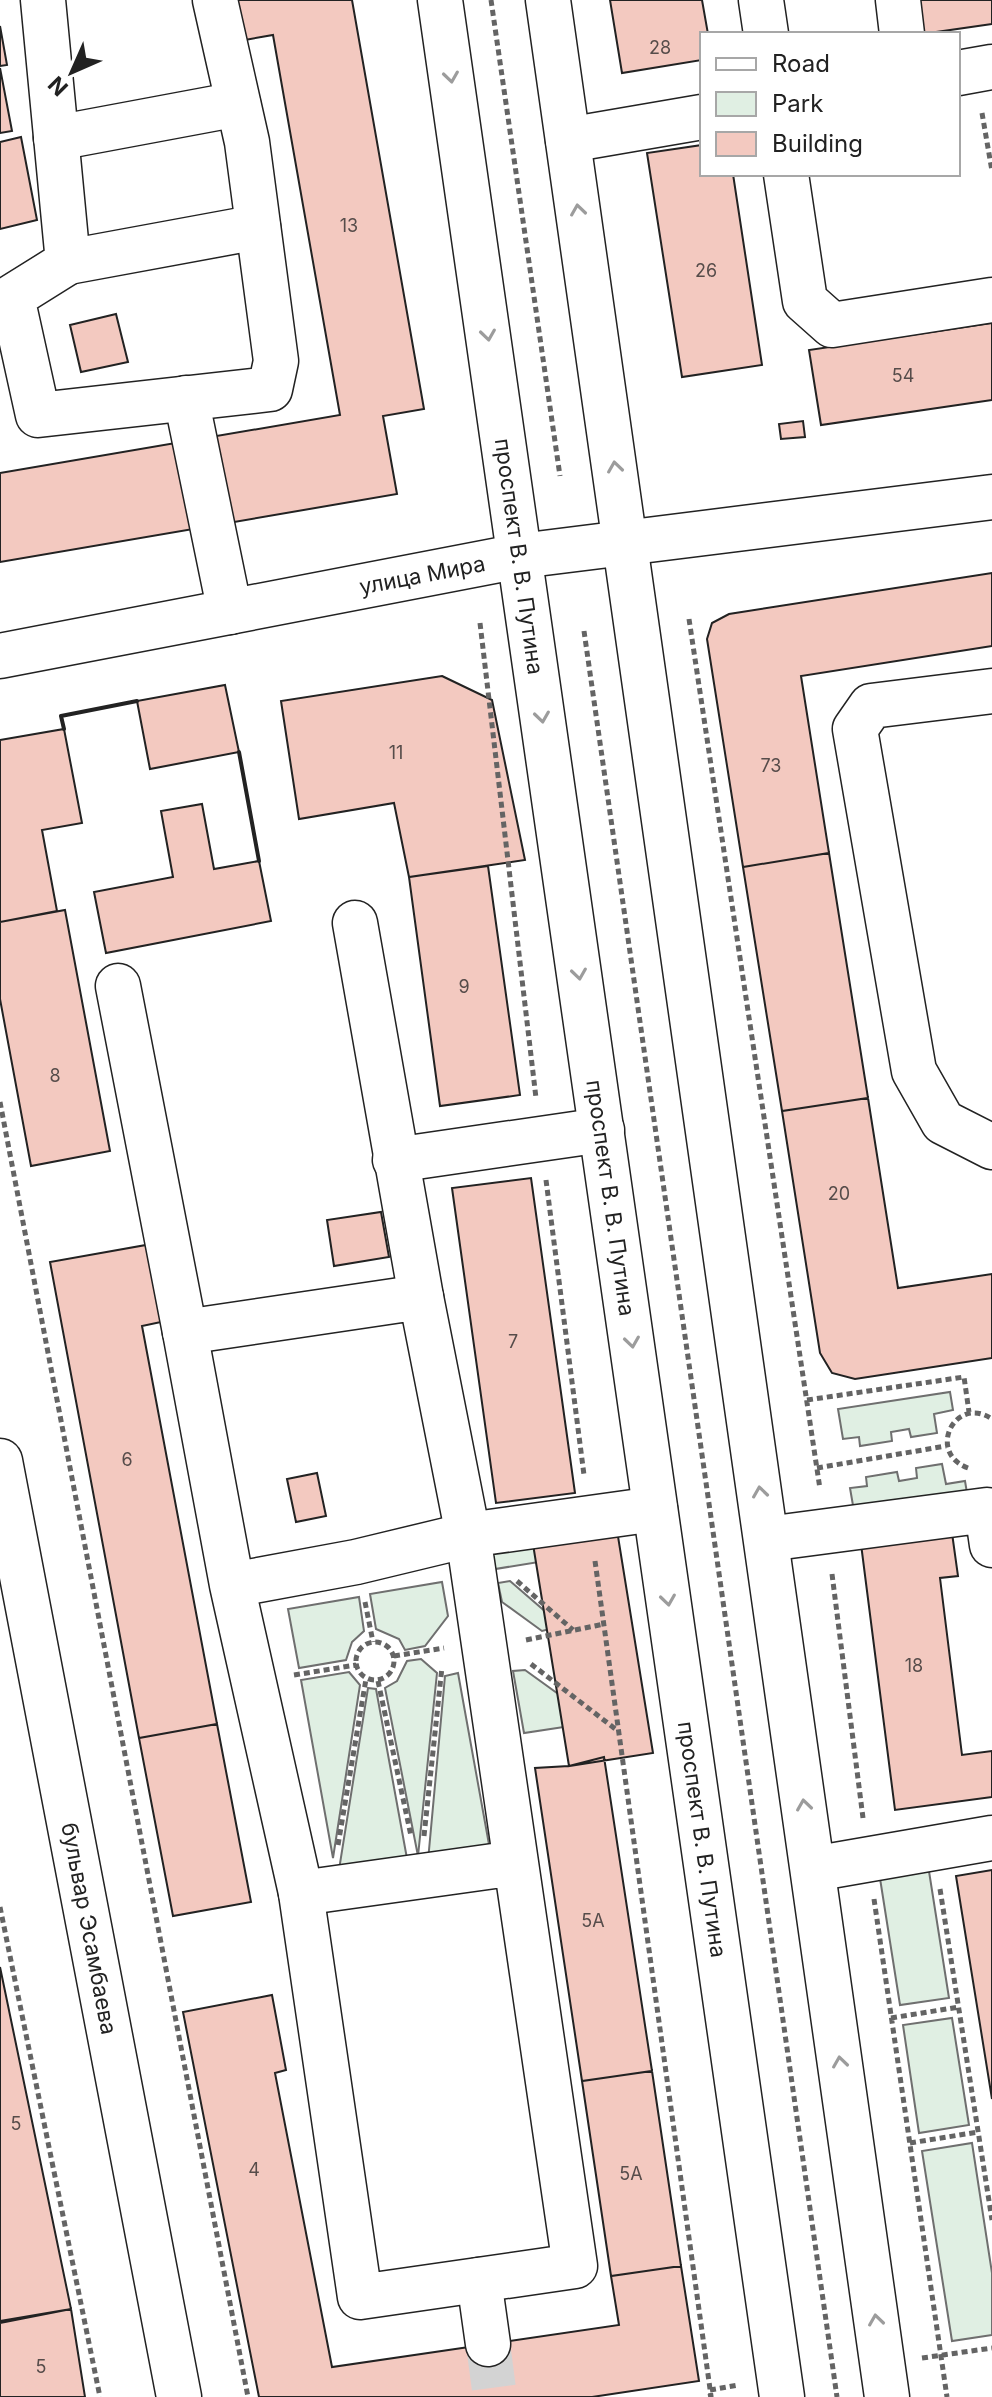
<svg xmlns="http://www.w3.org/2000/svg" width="992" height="2397" viewBox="0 0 992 2397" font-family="Inter,sans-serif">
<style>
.green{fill:#e0efe3;stroke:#6f6f6f;stroke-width:2}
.building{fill:#f3c9c0;stroke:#222;stroke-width:2}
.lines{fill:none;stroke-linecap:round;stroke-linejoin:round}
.minor-tunnel{stroke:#d3d3d3;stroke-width:44;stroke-dasharray:44 22;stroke-linecap:butt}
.minor-casing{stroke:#222;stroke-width:47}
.major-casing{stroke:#222;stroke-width:47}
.path{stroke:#646464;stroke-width:5;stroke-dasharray:6 4;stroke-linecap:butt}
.minor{stroke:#fff;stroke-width:44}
.major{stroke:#fff;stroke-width:44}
.wall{stroke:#222;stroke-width:4}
.oneway{stroke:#9c9c9c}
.labels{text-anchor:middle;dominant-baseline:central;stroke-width:6;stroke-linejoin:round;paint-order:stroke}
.number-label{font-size:18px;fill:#564c4a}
.street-label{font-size:22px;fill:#222;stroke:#fff}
</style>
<rect width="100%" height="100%" fill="#fff"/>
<path class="green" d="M950 1392 953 1410 934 1414 937 1433 911 1437 909 1429 891 1432 892 1441 860 1446 859 1437 843 1439 838 1409Z
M942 1464 946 1484 965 1481 968 1499 855 1517 850 1488 867 1486 866 1477 897 1472 899 1481 917 1478 916 1468Z
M579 1538 582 1555 483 1571 481 1555Z
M510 1581 562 1626 542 1631 502 1602 498 1583Z
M442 1582 448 1616 425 1646 405 1650 399 1639 376 1629 370 1594Z
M359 1597 364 1631 352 1642 346 1660 299 1668 288 1609Z
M421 1659 437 1673 418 1856 385 1688 397 1681 407 1661Z
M525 1670 597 1722 524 1733 513 1671Z
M349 1672 360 1685 333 1858 301 1680Z
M458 1673 490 1850 428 1861 445 1676Z
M368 1688 376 1689 408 1864 338 1876Z
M928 1865 949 1998 900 2005 879 1872Z
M952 2018 969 2125 919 2133 903 2025Z
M972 2143 992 2273V2335L952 2341 922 2151Z"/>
<path class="building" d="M231 0H352L424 409 383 416 397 494 0 562V473L340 415 273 35 239 41Z
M610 0H702L708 34H702V60L622 73Z
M917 0H992V24L922 34Z
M0 26 7 65 0 66Z
M0 68 12 131 0 133Z
M21 137 37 220 0 229V142Z
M702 145V174H733L762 365 682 377 647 153Z
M116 314 128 362 81 372 70 325Z
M992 323V400L821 425 809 350Z
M803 421 805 437 781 439 779 424Z
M992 573V646L801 676 829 853 743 867 707 639 712 623 729 614Z
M442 676 492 700 525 860 409 877 394 803 299 819 281 701Z
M225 685 239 752 150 769 137 701Z
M64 729 82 823 42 830 57 911 0 922V740Z
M202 804 214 869 259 861 271 921 106 953 94 892 173 877 161 811Z
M829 853 868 1098 782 1111 743 867Z
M488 866 520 1095 440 1106 409 877Z
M65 910 110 1151 31 1166 0 999V922Z
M868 1098 898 1288 992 1274V1358L855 1379 832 1373 820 1353 782 1111Z
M531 1178 575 1493 496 1503 452 1188Z
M381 1212 389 1257 334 1266 327 1220Z
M146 1245 161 1322 142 1326 217 1724 139 1738 50 1262Z
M317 1473 326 1516 296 1522 287 1479Z
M616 1524 653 1753 569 1766 532 1538Z
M952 1533 958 1576 940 1578 962 1755 992 1751V1797L895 1810 861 1544Z
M217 1724 251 1902 173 1916 139 1738Z
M604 1757 652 2071 582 2081 535 1768 569 1766Z
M992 1870V2099L956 1876Z
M0 1967 71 2309 0 2321Z
M272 1995 286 2070 275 2073 332 2367 619 2325 611 2276 681 2266 699 2381 592 2397H259L183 2012Z
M652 2071 681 2266 611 2276 582 2081Z
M71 2309 85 2397H0V2323Z"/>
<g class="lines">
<path class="minor-tunnel" d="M488 2344 495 2397"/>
<g class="minor-casing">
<g id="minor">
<path d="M43 0 68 262 12 297 38 415 270 389 276 361 247 142 215 0"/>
<path d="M761 0 766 34"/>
<path d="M898 0 902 34"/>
<path d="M958 73 992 67"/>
<path d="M56 138 238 104"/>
<path d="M568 140 702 117"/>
<path d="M786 174 805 301 832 325 992 300"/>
<path d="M68 262 258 227"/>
<path d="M186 398 230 612"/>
<path d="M992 691 871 706 855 729 914 1071 943 1122 992 1147"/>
<path d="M355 923 421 1297"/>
<path d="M118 986 185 1332"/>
<path d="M395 1160 602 1130"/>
<path id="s1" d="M0 1461 179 2397"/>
<path d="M767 1539 987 1510 992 1545"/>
<path d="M232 1585 356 1562 468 1535 421 1297 185 1332 232 1585 301 1893"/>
<path d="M515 1863 301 1893 360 2297 575 2266 468 1535 655 1509"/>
<path d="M813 1869 992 1838"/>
<path d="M479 2280 488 2344"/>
</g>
</g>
<g class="major-casing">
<g id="major">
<path id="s2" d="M440 0 782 2397"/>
<path d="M548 0 887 2397"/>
<path id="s3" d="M0 656 520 556 992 497"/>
</g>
</g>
<path class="path" d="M491 0 560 476
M982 113 992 171
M689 619 820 1489
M480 623 536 1098
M584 631 837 2397
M0 1102 248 2397
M546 1180 584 1475
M807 1400 964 1377 969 1412
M817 1468 946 1446
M968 1468C926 1453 955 1394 992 1419
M595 1561 711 2396 705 2397
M832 1574 863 1818
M517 1581 573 1630
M365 1602 373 1642
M526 1640 604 1624
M356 1661a19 19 0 1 1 38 0a19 19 0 1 1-38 0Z
M394 1656 444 1648
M531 1664 618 1731
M294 1675 356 1665
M378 1681 411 1836
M424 1836 442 1667
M338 1845 366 1679
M940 1889 992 2220
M874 1899 947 2397
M0 1907 100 2397
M891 2018 959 2007
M910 2143 978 2132
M922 2358 992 2348
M710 2390 738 2385"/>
<use href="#minor" class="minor"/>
<use href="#major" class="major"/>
<path class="wall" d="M64 729 61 716 137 701
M239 752 259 861"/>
</g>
<defs><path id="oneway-chevron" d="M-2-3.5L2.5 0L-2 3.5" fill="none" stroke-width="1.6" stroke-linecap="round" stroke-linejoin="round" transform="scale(2)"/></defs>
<g class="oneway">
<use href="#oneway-chevron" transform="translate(451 77) rotate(82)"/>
<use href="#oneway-chevron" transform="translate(578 210) rotate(-98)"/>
<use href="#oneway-chevron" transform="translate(488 335) rotate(82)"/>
<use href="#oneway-chevron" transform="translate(615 467) rotate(-98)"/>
<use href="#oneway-chevron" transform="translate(542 717) rotate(82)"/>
<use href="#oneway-chevron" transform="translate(579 974) rotate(82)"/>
<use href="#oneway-chevron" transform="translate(632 1342) rotate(82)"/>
<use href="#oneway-chevron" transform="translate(760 1492) rotate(-98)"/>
<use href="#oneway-chevron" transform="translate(668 1600) rotate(82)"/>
<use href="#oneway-chevron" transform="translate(804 1805) rotate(-98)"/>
<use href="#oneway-chevron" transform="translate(840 2062) rotate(-98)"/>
<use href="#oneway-chevron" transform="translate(876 2320) rotate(-98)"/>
</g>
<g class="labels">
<g class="number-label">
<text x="660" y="47">28</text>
<text x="349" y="225">13</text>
<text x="706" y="270">26</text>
<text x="903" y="375">54</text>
<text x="396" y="752">11</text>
<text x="771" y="765">73</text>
<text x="464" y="986">9</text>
<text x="55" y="1075">8</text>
<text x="839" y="1193">20</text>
<text x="513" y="1341">7</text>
<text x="127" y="1459">6</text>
<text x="914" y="1665">18</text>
<text x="593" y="1920">5А</text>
<text x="16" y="2123">5</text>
<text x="254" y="2169">4</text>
<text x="631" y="2173">5А</text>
<text x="41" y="2366">5</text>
</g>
<g class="street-label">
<text stroke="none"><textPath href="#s2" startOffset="562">проспект В. В. Путина</textPath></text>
<text stroke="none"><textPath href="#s3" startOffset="430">улица Мира</textPath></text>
<text stroke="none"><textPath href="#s2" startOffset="1210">проспект В. В. Путина</textPath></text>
<text stroke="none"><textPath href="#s2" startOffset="1858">проспект В. В. Путина</textPath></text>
<text stroke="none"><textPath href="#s1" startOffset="476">бульвар Эсамбаева</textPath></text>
</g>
</g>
<rect x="700" y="32" width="260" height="144" fill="#ffffff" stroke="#a7a7a7" stroke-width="2"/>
<rect x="716" y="58" width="40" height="12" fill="#ffffff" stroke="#a7a7a7" stroke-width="2"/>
<text x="772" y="72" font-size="24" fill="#222222">Road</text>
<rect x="716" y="92" width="40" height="24" fill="#e0efe3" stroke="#a7a7a7" stroke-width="2"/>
<text x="772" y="112" font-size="24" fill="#222222">Park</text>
<rect x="716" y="132" width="40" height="24" fill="#f3c9c0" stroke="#a7a7a7" stroke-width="2"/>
<text x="772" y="152" font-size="24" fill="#222222">Building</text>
<g transform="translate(72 72) rotate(225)" stroke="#ffffff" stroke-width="6" paint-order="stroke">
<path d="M0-6L14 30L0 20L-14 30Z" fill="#222222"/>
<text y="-12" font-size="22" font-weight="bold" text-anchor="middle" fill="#222222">N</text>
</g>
</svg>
